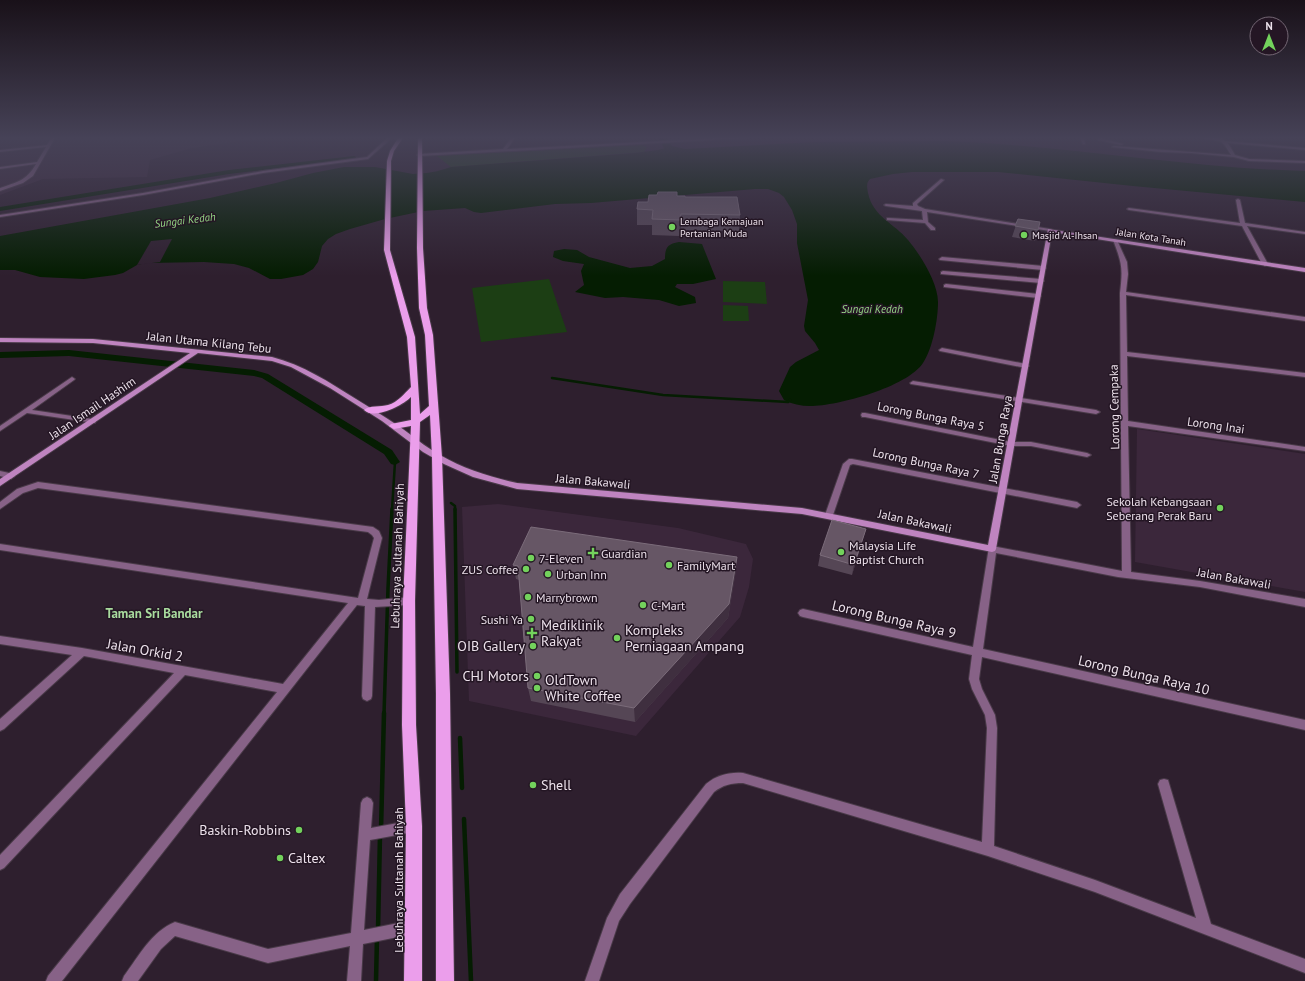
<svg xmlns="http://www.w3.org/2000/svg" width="1305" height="981" viewBox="0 0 1305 981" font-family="'PT Sans',sans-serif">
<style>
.built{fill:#3b273b}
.green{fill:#1c3e14}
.water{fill:#051d02}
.pier{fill:#2e1f2e}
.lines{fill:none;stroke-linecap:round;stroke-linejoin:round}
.stream-far2{stroke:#051d02;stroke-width:2.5}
.stream-far1{stroke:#051d02;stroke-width:3.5}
.stream{stroke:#051d02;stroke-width:4.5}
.canal{fill:#051d02;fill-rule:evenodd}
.river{fill:#051d02;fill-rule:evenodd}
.street-casing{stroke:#493a48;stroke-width:2}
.secondary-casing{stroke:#493a48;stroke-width:2}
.primary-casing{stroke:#493a48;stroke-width:2}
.street{fill:#876287;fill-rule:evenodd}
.secondary{fill:#bf84c0;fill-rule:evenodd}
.primary{fill:#eb9eeb;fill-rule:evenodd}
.wall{fill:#554655}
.shaded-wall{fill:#3f2f3f}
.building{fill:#665665;stroke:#7b6c7a}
.poi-dot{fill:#73d25c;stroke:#241624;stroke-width:1.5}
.labels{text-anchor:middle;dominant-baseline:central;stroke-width:3;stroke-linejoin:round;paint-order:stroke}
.far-poi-label{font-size:10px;fill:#ece1eb;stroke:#241624;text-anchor:start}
.far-street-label{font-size:10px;fill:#ece1eb;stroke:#241624}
.far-water-label{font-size:11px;font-style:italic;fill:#93d584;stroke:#241624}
.street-label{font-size:12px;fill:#ece1eb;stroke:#241624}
.poi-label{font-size:12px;fill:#ece1eb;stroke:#241624;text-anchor:start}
.neighbourhood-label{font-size:13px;font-weight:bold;fill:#a9dc9e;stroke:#241624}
.near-street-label{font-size:14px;fill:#ece1eb;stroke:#241624}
.near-poi-label{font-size:14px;fill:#ece1eb;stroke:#241624;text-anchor:start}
</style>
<rect width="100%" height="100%" fill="#2e1f2e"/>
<path class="built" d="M0 138H264L192 148 150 160 147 177 43 179 0 195Z
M1137 429 1305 454V592L1135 562Z
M498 504 678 528 746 544 753 559 749 587 740 617 636 736 469 701 462 507Z"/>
<path class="green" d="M641 145 647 147 644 152 451 167 437 156Z
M549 279 567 332 481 342 472 288Z
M723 281 765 282 767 304 723 302Z
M723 305 748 306 749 321H723Z"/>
<path class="water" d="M945 141C1066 145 1184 168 1305 171V202L1133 186 998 172H912L893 174 870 179C866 183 867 187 868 193 873 217 894 223 908 240 920 254 938 283 938 302 938 319 933 348 923 363 907 387 838 406 810 406 801 406 792 404 784 400L779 391 790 367 796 362 819 350 815 343 805 331 804 326 808 300 797 243V224L792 210 784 197 779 193 768 189H755L591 203 555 204 481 213 474 212 465 208 423 211 385 219 350 229 336 234 328 239 322 246 318 262 313 269 303 275 281 279H270L249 268 234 264 204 262 147 263 137 265 123 273 115 275 84 279 40 277 15 270H0V236L210 198 276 183 313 173 344 167H375L413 174C430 173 436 172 451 167L635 153 658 150 672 146 685 149 815 142Z
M679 242 702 244 716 279 693 284H677L675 287 695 297 696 303 679 306 659 300 623 297 605 298 575 292 584 285 581 271 584 264 563 261 553 257 554 251 564 249 577 250 589 257 630 268 652 266 665 259C665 247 668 244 679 242Z"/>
<path class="pier" d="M172 239 160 262 137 265 151 241Z"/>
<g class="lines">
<path class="stream-far2" d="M552 378 663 395 788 402 790 400
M451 503 455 506V510
M392 510 395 462"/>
<path class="stream-far1" d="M455 509 457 672
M384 714 388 588 392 509"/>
<path class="stream" d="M460 738 462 788
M464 819 471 981
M381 830 384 713
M378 930 380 835
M376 981 377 937"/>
<path class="canal" d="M354 156 356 157V159L229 174 0 211V207L229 170Z
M69 350 254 370 268 374 392 450 400 462 395 465 391 464 384 454 262 378 254 376 69 356 0 358V352Z"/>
<path class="river" d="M659 138H668L683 169 681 171H675Z"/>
<g class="street-casing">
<path id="street" d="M51 138H55L33 176 23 183 0 191V188C17 182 26 181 36 164L0 169V167L37 162 46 147 0 152V150L47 145Z
M387 138H392L368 159 263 173 143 195 0 217V215L143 193 263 171 367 157Z
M511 138H515L507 149 718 138H748L419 156 417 155 419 154 503 149Z
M1080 138H1084L1085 144H1083Z
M1098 138H1101L1123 144 1121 145 1098 140Z
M1203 138H1222L1225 141 1305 148V150L1228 143 1235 155 1249 159 1305 161V163L1249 161 1234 157 1191 153 1161 152 1112 147 1114 146 1231 155C1220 136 1221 143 1203 138Z
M941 179 944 180 917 204 918 206 925 209 1050 229 1052 230 1050 231 927 212 928 222 935 228V230H931L925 223 887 220V218H889L923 220 922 211 886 206 884 205 886 204 913 206V203Z
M1238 199 1240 200 1245 223 1305 232V234L1247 226 1268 264 1265 266 1262 264 1242 226 1129 210 1127 209 1129 208 1240 223 1236 200Z
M1113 239 1117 240 1127 262 1128 274 1126 292 1305 317V321L1126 295 1127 352 1305 373V377L1127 356 1128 421 1305 447V451L1128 426 1131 572 1200 581 1305 599V607L1200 587 1118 577 996 553 983 649 1305 720V730L982 657 979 679 982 689 995 715 997 728 994 846 1095 880 1196 918 1158 784 1160 780 1164 779 1168 780 1211 924 1305 959V973L1095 892 988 856 743 783C731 783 723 785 714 792L630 904 619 921 599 981H585L607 918 620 894 706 784C717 775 729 772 743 773L982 842 987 728 985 715 972 689 969 679 972 655 803 617 800 616 798 613 800 610 803 609 973 647 989 547 992 546 1122 571 1120 293C1123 268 1122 263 1113 240Z
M942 257 1043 266 1046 268 1043 270 940 260 939 259Z
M943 271 1041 279 1044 281 1041 283 941 274V272Z
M946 284 1038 294 1041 296 1038 298 944 287V285Z
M942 348 1026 364 1029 366 1026 368 940 351 939 350Z
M72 377 75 379 74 380 32 410 92 419 96 421 95 423 27 413 0 431V426Z
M913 381 1096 410 1100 412 1096 414 911 384 910 383Z
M862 413H865L1011 442H1031L1087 453 1091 455 1087 457 1031 446H1011L865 417H862L861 415Z
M849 459H852L1077 502 1081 505 1077 508 853 464 850 465 833 515 829 518 826 517 825 515 843 464Z
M0 471 14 474 15 476 11 479 0 476Z
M38 482 373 527 379 531 382 538 367 599 379 600 409 597 412 598 414 601 412 604 409 605 375 607 372 696 371 699 367 701 363 699 362 696 365 606 357 605 62 981H46L48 976 277 692 185 675 4 868 0 870V855L174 673 84 656 4 729 0 731V719L72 655 0 644V636L82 648 283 684 348 603 0 550V544L358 598 374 538 372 535 368 532 38 488 23 493 0 509V502L17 489Z
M367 797 371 799 373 803 371 828 414 820 418 822 420 826 418 830 414 832 370 840 364 930 413 920 418 922 420 927 418 932 413 934 363 944 361 981H347L350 946 268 963 175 936 161 949 138 981H122L124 976C139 956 151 932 175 922L268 949 351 933 361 803 363 799Z"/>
</g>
<g class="secondary-casing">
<path id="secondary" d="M1048 229 1305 268V272L1052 232 996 549 995 551 992 552 802 514 517 489 473 477 444 464 423 452 382 421 330 388 291 367 272 361 198 353 0 486V479L190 353 93 343 0 342V338L93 339 272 357C303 365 329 382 356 399 370 408 384 416 397 425 412 435 425 447 440 455 464 469 490 477 517 483L802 508 988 545Z"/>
</g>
<g class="primary-casing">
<path id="primary" d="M398 138H403L394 151 391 161 390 250 415 337 420 414 429 406 425 335 419 308 417 248 418 138H422L423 248 427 308 433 335 442 457 450 694 454 981H436V694L432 457 430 415 420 422 415 601 416 725 422 826V981H404L406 826 402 725 403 601 411 426 394 429 389 426 391 424 411 420V397C402 406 374 420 364 410 369 405 381 407 388 405 398 402 404 394 411 387L407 337 384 250 387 161 390 151Z"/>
</g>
<use href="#street" class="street"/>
<use href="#secondary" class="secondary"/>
<use href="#primary" class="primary"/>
</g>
<path class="wall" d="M677 196 685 197 740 215 739 231 681 230 679 236 652 235V225H637V209L648 202Z
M1018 219 1038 230 1035 241 1012 237Z
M866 529 852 575 818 566 820 555Z
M513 565 736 570 728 618 635 722 531 701 528 688 519 580 516 579Z"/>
<path class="shaded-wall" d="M681 214V230L679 236 680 220Z
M866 529 863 539 852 575 854 565Z
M737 557 736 570 728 618 635 722 634 708Z"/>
<path class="building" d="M658 192H677V196H685V197H737L740 215 681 214 680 220 652 219 653 210 637 209 638 202H648L649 195H657Z
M1018 219 1040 222 1038 230 1015 226Z
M832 520 866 529 854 565 820 555Z
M531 527 737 557 729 604 634 708 528 688 518 566 513 565Z"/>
<linearGradient id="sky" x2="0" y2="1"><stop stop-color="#191119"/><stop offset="0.5" stop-color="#464257"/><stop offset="1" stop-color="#464257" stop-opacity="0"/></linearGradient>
<rect width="1305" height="276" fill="url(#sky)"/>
<g class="poi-dot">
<circle cx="672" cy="227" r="4"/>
<circle cx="1024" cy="235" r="4"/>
<circle cx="1220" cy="508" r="4"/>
<circle cx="841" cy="552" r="4"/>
<path d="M591 547h4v4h4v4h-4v4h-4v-4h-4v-4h4z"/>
<circle cx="531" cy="558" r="4"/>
<circle cx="669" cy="565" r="4"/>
<circle cx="526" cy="569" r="4"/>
<circle cx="548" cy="574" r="4"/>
<circle cx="528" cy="597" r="4"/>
<circle cx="643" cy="605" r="4"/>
<circle cx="531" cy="619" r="4"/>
<path d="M530 627h4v4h4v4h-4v4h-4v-4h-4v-4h4z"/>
<circle cx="617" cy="638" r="4"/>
<circle cx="533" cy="646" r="4"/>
<circle cx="537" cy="676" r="4"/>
<circle cx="537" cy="688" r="4"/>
<circle cx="533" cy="785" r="4"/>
<circle cx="299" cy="830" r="4"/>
<circle cx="280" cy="858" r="4"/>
</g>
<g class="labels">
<g class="far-poi-label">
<text x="680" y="221">Lembaga Kemajuan<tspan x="680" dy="12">Pertanian Muda</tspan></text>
<text x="1032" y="235">Masjid Al-Ihsan</text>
</g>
<g class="far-street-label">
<text transform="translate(1151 237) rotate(9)">Jalan Kota Tanah</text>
</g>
<g class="far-water-label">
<text transform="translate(185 220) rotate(-7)">Sungai Kedah</text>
<text x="872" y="309">Sungai Kedah</text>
</g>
<g class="street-label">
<text transform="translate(209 342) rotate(6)">Jalan Utama Kilang Tebu</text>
<text transform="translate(1114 407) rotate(-91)">Lorong Cempaka</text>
<text transform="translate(92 408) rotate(-34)">Jalan Ismail Hashim</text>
<text transform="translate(931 416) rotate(11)">Lorong Bunga Raya 5</text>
<text transform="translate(1216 425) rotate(8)">Lorong Inai</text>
<text transform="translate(1000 439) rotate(-80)">Jalan Bunga Raya</text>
<text transform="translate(926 463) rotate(12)">Lorong Bunga Raya 7</text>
<text transform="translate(593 481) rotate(5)">Jalan Bakawali</text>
<text transform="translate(915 521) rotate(12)">Jalan Bakawali</text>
<text transform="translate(397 556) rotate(-88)">Lebuhraya Sultanah Bahiyah</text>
<text transform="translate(1234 578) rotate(10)">Jalan Bakawali</text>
<text transform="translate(398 880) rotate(-90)">Lebuhraya Sultanah Bahiyah</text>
</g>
<g class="poi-label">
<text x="1212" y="501" text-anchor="end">Sekolah Kebangsaan<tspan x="1212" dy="14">Seberang Perak Baru</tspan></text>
<text x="849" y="545">Malaysia Life<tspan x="849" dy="14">Baptist Church</tspan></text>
<text x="601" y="553">Guardian</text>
<text x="539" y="558">7-Eleven</text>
<text x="677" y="565">FamilyMart</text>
<text x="518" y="569" text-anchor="end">ZUS Coffee</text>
<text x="556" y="574">Urban Inn</text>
<text x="536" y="597">Marrybrown</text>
<text x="651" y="605">C-Mart</text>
<text x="523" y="619" text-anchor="end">Sushi Ya</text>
</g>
<g class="neighbourhood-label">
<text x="154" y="613">Taman Sri Bandar</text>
</g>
<g class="near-street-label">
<text transform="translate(894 619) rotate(13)">Lorong Bunga Raya 9</text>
<text transform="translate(145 650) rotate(10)">Jalan Orkid 2</text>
<text transform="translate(1144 675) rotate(13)">Lorong Bunga Raya 10</text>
</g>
<g class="near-poi-label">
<text x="541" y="625">Mediklinik<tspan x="541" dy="16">Rakyat</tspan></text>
<text x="625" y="630">Kompleks<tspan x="625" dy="16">Perniagaan Ampang</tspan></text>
<text x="525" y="646" text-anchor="end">OIB Gallery</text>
<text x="529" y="676" text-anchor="end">CHJ Motors</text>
<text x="545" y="680">OldTown<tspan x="545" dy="16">White Coffee</tspan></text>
<text x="541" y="785">Shell</text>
<text x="291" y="830" text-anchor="end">Baskin-Robbins</text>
<text x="288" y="858">Caltex</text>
</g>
</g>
<g transform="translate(1269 36)"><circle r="19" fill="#241624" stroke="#746774"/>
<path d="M0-3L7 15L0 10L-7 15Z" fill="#73d25c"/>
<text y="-6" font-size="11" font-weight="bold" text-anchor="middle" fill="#ece1eb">N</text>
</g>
</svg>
